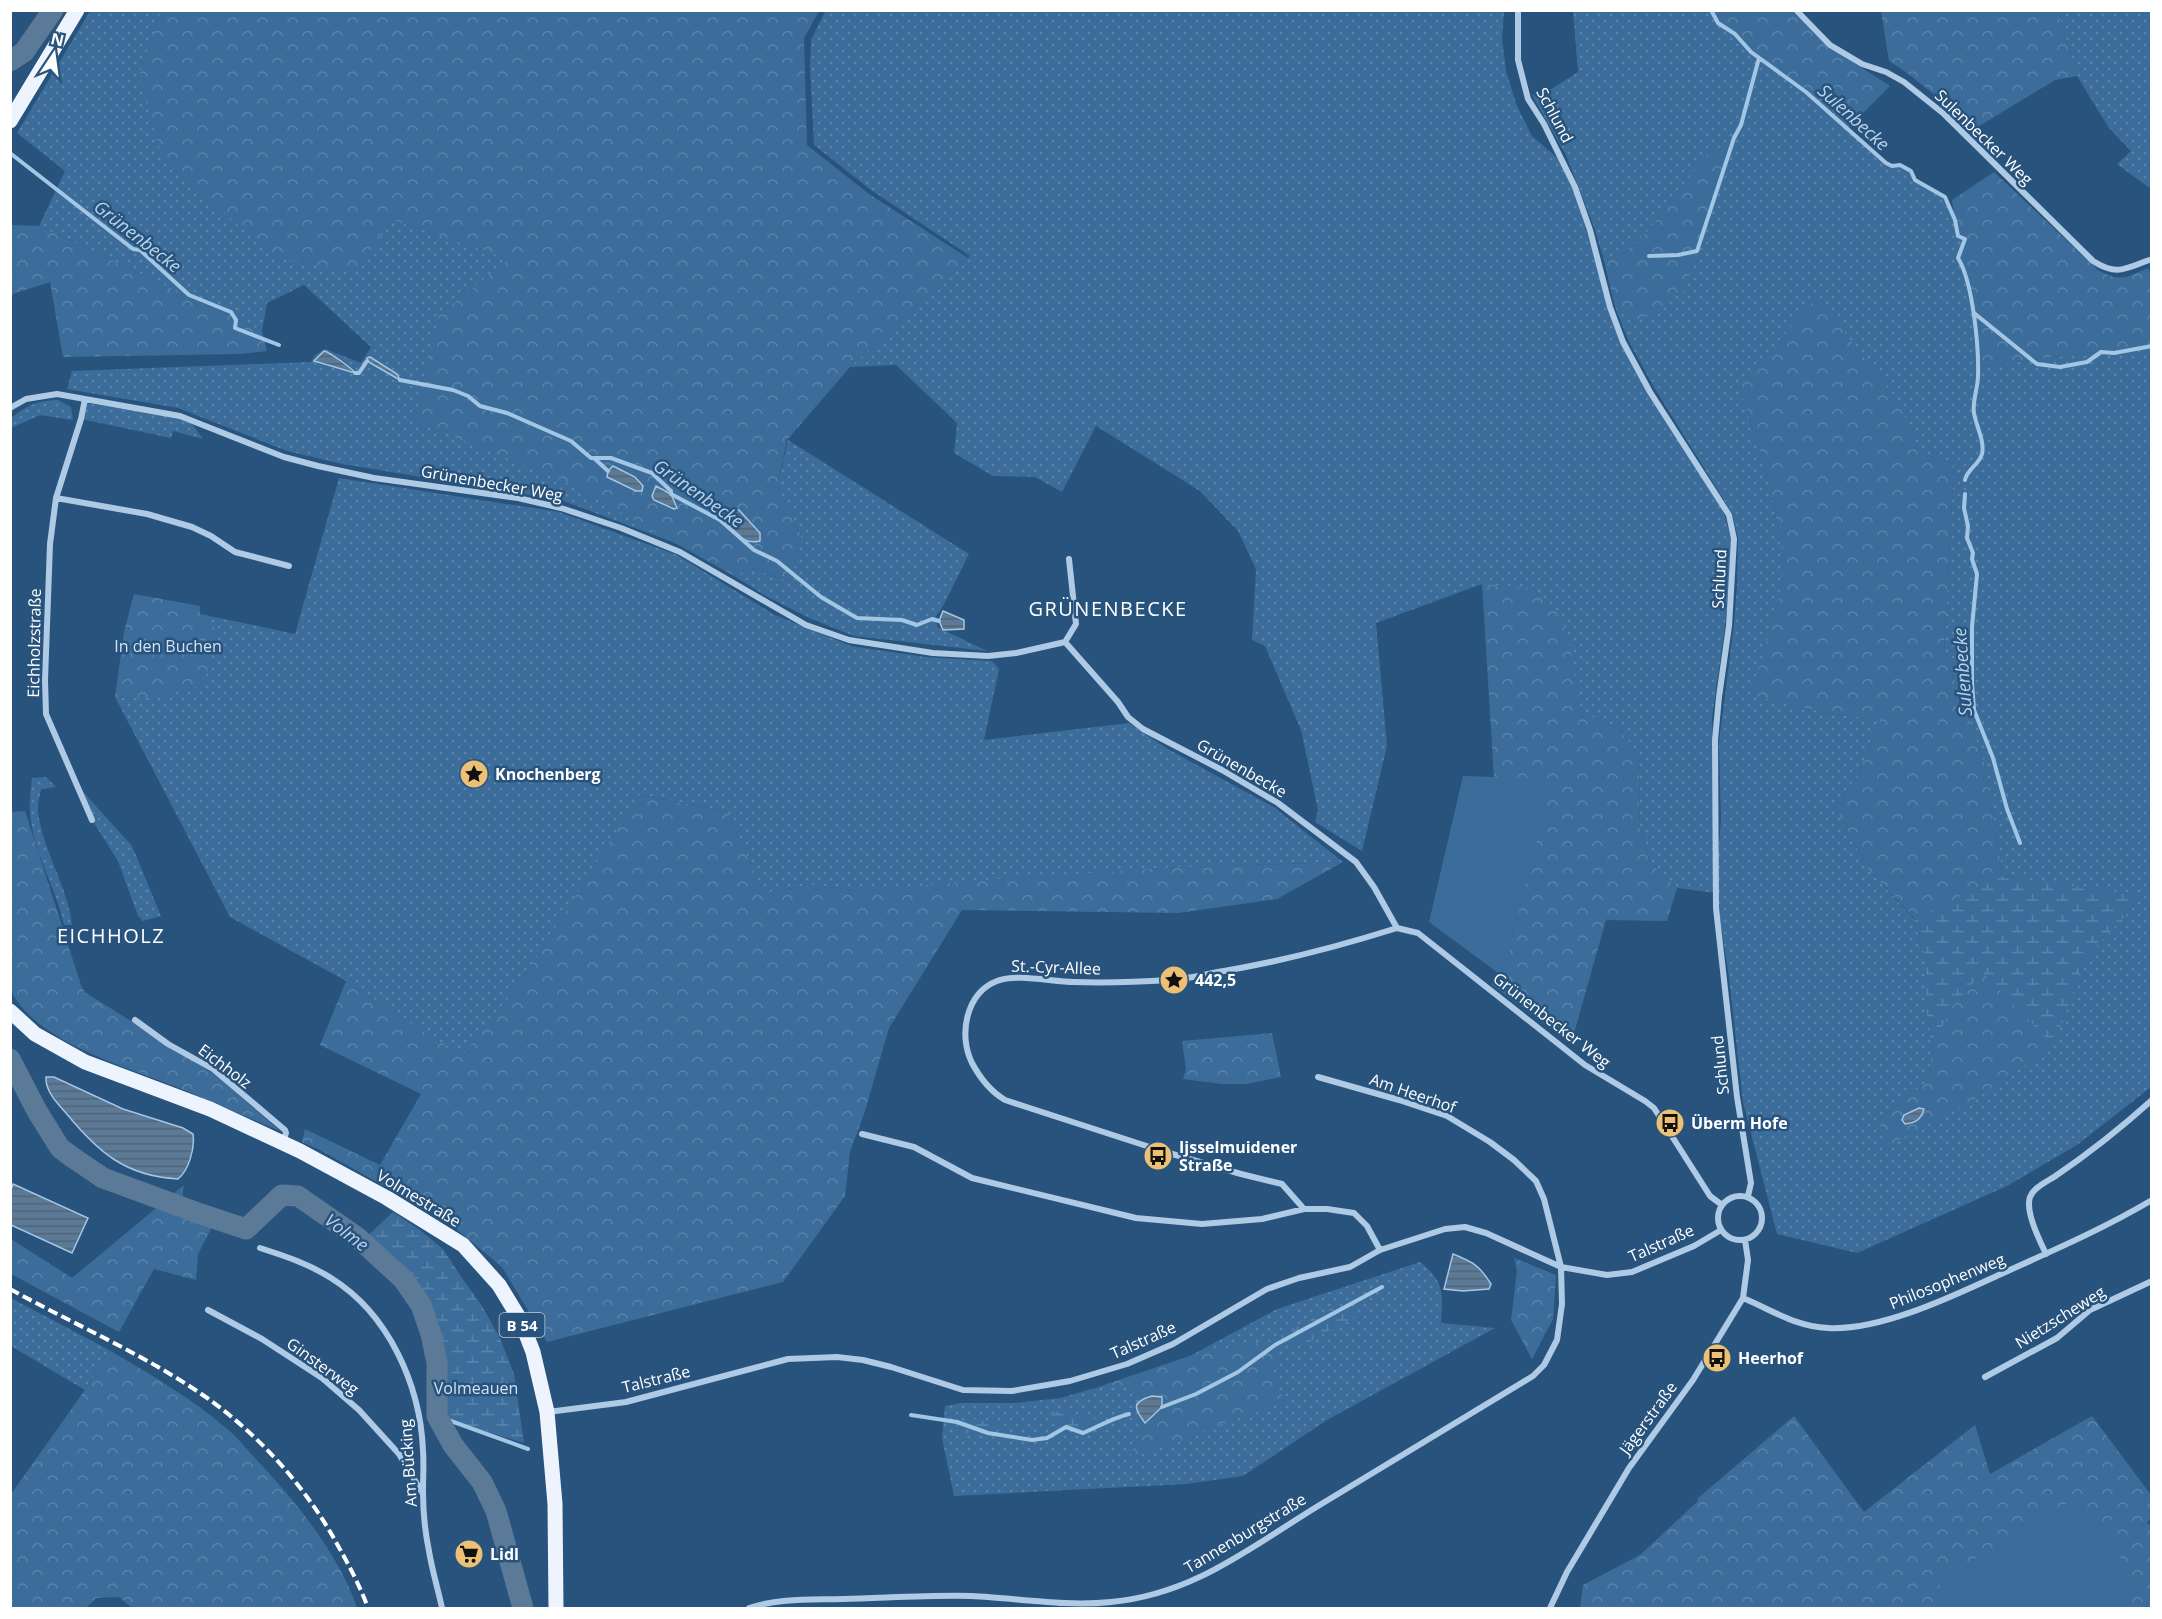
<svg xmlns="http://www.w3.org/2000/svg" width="2162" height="1619" viewBox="0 0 2162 1619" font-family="'Open Sans',sans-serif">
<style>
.grass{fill:url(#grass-dots);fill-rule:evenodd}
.forest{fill:url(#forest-crowns)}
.wetland{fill:url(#wetland-marsh)}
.garden{fill:#3c6d9a}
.water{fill:url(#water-rules);stroke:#a3c6e5;stroke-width:1.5}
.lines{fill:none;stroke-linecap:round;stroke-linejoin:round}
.stream{stroke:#a3c6e5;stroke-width:4}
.river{stroke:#5b7a97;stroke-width:21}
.minor{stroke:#aecae4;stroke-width:6}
.primary{stroke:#eef4fd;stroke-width:15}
.rail{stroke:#fff;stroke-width:4;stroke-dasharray:10 4.5;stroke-linecap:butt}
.labels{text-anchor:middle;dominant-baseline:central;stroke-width:5;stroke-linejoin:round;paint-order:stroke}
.shield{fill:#28537d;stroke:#becbd8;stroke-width:1.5}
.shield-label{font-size:15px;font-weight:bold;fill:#fff}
.street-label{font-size:16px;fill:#fff;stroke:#28537d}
.park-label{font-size:16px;fill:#d0e3f4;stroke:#28537d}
.poi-label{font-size:16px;font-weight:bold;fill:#fff;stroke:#28537d;text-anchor:start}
.water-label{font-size:18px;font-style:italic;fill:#b9d4ec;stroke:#28537d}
.quarter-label{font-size:20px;letter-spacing:1.5px;fill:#fff;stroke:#28537d}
</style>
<defs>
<pattern id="grass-dots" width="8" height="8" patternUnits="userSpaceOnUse" patternTransform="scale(1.5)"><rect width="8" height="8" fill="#3c6d9a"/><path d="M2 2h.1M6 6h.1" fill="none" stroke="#5983a9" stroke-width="1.8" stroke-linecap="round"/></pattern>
<pattern id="forest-crowns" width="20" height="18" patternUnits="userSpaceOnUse" patternTransform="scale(1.5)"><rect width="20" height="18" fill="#3c6d9a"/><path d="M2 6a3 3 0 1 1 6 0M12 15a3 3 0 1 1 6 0" fill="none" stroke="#5983a9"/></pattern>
<pattern id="wetland-marsh" width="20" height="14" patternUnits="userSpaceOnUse" patternTransform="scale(1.5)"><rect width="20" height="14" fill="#3c6d9a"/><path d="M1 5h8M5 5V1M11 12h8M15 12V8" fill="none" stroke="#5983a9"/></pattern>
<pattern id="water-rules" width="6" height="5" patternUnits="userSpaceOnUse" patternTransform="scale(1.5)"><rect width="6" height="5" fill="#5b7a97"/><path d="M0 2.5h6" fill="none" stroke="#546372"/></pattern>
</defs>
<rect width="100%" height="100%" fill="#28537d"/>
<path class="grass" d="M826 10 1504 11 1502 39 1506 71 1517 106 1532 136 1561 161 1573 188 1622 344 1717 499 1725 516 1731 539V556L1725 626 1712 718 1716 883 1721 820 1719 742 1734 625 1737 586 1738 538 1732 513 1655 389 1629 342 1615 307 1635 323 1672 198 1649 230 1626 251 1604 261 1594 227 1566 155 1532 95 1548 91 1578 72 1573 11H1709L1718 23 1735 34 1751 52 1806 92 1886 163 1892 166 1900 165 1911 171 1915 180 1945 197 1955 220 1958 236 1965 239 1958 258 1962 264C1971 297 1980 333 1978 367L2102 351H2127L2151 347V1087L2077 1145 2007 1186 1857 1253 1777 1234 1743 1102 1729 977 1716 893 1677 888 1650 863 1640 826 1639 757 1621 730 1581 712 1564 618 1482 584 1376 623 1387 746 1362 851 1315 822 1318 810 1301 730 1265 646 1252 640 1256 569 1238 531 1200 491 1096 426 1062 492 1035 477 993 476 954 453 957 423 896 365 850 367 970 256 871 190 814 145 810 68 811 40ZM1739 386 1900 404 1918 454 1954 463 1944 651 1984 762 2003 876 2143 896 2085 958 2054 1046 1878 1120 1928 1081 1932 1050 1926 1005V962L1914 919 1868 869 1835 807 1858 776 1880 720 1823 712 1752 695 1782 587V551L1769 480Z
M90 11H161L139 76 354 272 393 220 510 259 439 315 568 483 683 546 561 500 342 464 287 451 178 408 67 389 72 371 311 362 315 355 325 349 361 363 371 347 304 285 267 303 262 331 39 226 65 171 17 133Z
M2058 11H2151V189L2117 164 2131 151 2109 128 2077 76Z
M58 400 71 407 73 420 40 415 11 428V418C28 405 36 401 58 400Z
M84 403 180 416 189 420 203 439 173 431 171 438 81 419Z
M788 440 969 554 943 606 936 616 937 627 987 651 854 636 809 618 766 596 734 576 751 568 791 582 801 535 777 486Z
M339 478 559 512 677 555 775 615 851 646 925 657 992 661 999 669 984 740 1129 723 1166 748 1275 808 1343 862 1162 868 862 891 811 885 764 893 727 811 640 795 521 982 462 1057 346 981 230 917 115 697 143 698 200 614 295 634Z
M46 777 56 787 41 789C40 796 37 805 38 812 43 852 68 886 72 925H64C56 887 32 851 30 811 29 800 31 789 32 778Z
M75 783 132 846 161 916 143 921 138 916 118 861 92 820Z
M1420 1262C1445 1282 1443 1294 1441 1323L1495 1328 1327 1420 1243 1476 1186 1484 954 1496 942 1438 945 1406 960 1403H1015L1060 1398 1099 1387 1190 1356 1277 1309Z
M11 1298 109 1350 85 1390 11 1346Z"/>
<path class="forest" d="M161 11H819L804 38 807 145 869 194 968 258 850 367 787 440 777 486 801 535 791 582 752 568 734 576 568 483 415 421 439 315 509 259 393 220 354 273 274 257 162 158 139 76Z
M1711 11H1792L1828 46 1890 86 1848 128 1824 110 1806 92 1751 52 1735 34 1718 23Z
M1881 11H2058L2077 76 2055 80 1971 131C1947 104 1919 80 1889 61Z
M1733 141 1684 291 1635 323 1615 307 1604 261 1626 251 1649 230 1672 198 1709 153Z
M1994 172 2098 270C2120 282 2125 278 2148 268L2151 278V347L2127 351H2102L1978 367C1979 333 1971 297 1962 264L1958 258 1965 239 1958 236 1952 200Z
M11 225 39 226 262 331 267 351 240 354 63 357 50 282 13 294 11 297Z
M1817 297 1900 404 1918 454 1954 463 1944 651 1984 762 2003 876 2144 896 2085 958 2054 1046 1980 1096 1886 1147 1878 1120 1928 1081 1932 1050 1926 1005V962L1915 919 1868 869 1835 807 1858 776 1880 720 1823 712 1751 695 1782 587V551L1769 480 1739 386Z
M1482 584 1529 588 1565 618 1581 712 1621 730 1639 757 1640 827 1650 863 1677 888 1667 921 1606 920 1571 1044 1491 984 1505 977 1513 932 1552 779 1494 778Z
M134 594 200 606V614L220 633 203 686 143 698 115 697 124 632Z
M639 795 727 811 764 893 811 885 862 891 986 880 1162 868 1343 862 1277 899 1178 913 962 910 889 1028 864 1114 850 1152 845 1196 783 1282 547 1342 502 1267 448 1222 320 1150 302 1142 305 1129 380 1165 421 1094 320 1045 346 981 462 1056 521 982Z
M25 811 82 988 86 993 197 1062 223 1081 280 1131C244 1116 209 1100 174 1086 124 1066 34 1041 10 989V812Z
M1272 1033 1281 1077 1246 1084H1222L1183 1079 1186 1069 1182 1041Z
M184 1185 180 1212 213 1225 198 1254 196 1280 154 1269 119 1332 11 1274V1239L72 1278Z
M1514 1258 1556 1275 1553 1319 1532 1359 1511 1320 1517 1271Z
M1266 1341 1275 1343 1280 1362 1271 1372 1285 1401 1129 1459 1145 1423 1159 1409 1152 1396 1140 1399 1130 1386 1104 1385 1190 1356Z
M109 1350C149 1374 192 1398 227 1429 236 1436 244 1446 252 1455 292 1497 339 1553 357 1608H132L119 1597 96 1598 86 1608H11V1494L85 1390Z
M1794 1416 1864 1512 1975 1425 1990 1474 2092 1416 2151 1495V1519L2147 1522 2152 1529 2151 1608H1580L1583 1585 1640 1555 1698 1501 1697 1499Z"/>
<path class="wetland" d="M2003 876 2144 896 2085 958 2054 1046 1982 972 1949 1011 1932 1050 1926 1005V962L1914 919Z
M393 1212 420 1230 443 1249 462 1278 482 1306 500 1338 514 1374 524 1443 437 1416C436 1399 439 1382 437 1365 432 1309 403 1277 362 1241Z
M1332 1308 1361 1313 1302 1346 1283 1341 1280 1336Z
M1061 1410 1096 1419 1104 1424 1083 1433 1067 1427 1063 1429 1046 1416Z
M966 1417 1008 1427 1007 1439 960 1432Z"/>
<path class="garden" d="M1463 776 1553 779 1513 932 1505 978 1429 922Z
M2079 1496 2140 1587 2105 1608H1955L1937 1581Z"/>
<path class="water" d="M324 351C329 352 352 368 355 373L314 361Z
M370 357 397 374 400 380 367 361V358Z
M613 466 635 477 643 486 642 491H636L607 477 608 471Z
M656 486 671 494 677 508 674 509 654 500 652 496Z
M733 510H739L760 533V541C744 545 737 534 726 524L727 519Z
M943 611 964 620V629L943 630 939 621Z
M46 1077H54L123 1109 183 1128 193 1134C195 1148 189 1170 178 1179 125 1176 98 1152 66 1113 57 1103 45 1091 46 1077Z
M1919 1108 1924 1109C1921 1120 1915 1123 1905 1124L1902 1120 1904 1115Z
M13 1184 88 1218 72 1253 11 1225V1190Z
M1453 1254C1473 1262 1479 1265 1491 1284L1489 1289 1463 1291 1444 1289Z
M1152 1396 1162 1397V1407L1145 1423C1133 1407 1132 1402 1152 1396Z"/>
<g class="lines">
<path class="stream" d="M1711 10 1718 23 1735 34 1751 52 1806 92 1886 163 1892 166 1900 165 1911 171 1915 180 1945 197 1955 220 1958 236 1965 239 1958 258C1973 282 1979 348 1978 376 1978 388 1972 402 1974 413 1976 426 1985 441 1982 454 1979 465 1967 469 1965 480
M10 153 133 249 140 250 189 295 231 312 236 320 235 328 279 345
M1649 256 1678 255 1697 251 1734 138 1741 125 1759 58
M1974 313 2037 364 2060 367 2087 362 2101 352 2114 353 2152 346
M355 373H359L367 361
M400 380 453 390 468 396 480 406 507 413 571 441 591 458H611L652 473 671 491V494L720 520 754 550 777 561 821 597 857 618 902 620 917 625 932 619 939 621
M595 459 608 471
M1965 494 1964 508 1968 526 1967 538 1973 553 1972 559 1977 574 1972 627V683L1974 710 1993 758 2007 809 2020 843
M1162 1407 1196 1394 1238 1372 1275 1345 1382 1287
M911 1415 957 1422 988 1433 1032 1440 1047 1438 1066 1427 1083 1433C1099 1426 1113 1418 1129 1414
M437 1416 528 1449"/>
<path class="river" d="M10 61 24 52 53 10
M10 1059 37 1111 60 1148 72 1157 103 1178 201 1214 246 1229 282 1195 298 1196 357 1237 403 1279 421 1305 431 1334 437 1363V1416L453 1445 482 1482 496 1511 523 1608"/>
<path class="minor" d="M1518 10V60L1528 99 1544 124 1575 187 1590 230 1610 307 1623 342 1650 392 1729 515 1734 539 1729 626 1719 697 1715 740 1716 908 1737 1097 1751 1183 1748 1196
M1796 10 1830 45 1862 64 1886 72 1904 82 1944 114 2093 261C2118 277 2126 268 2152 259
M85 399 81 419 56 498 50 544 45 680 46 714 92 820
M10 408 26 399 57 394 180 416 284 457 318 466 374 478 518 498 561 508 621 528 680 552 806 625 849 640 933 653 988 656 1016 653 1065 642 1118 702 1128 717 1143 729 1222 770 1278 803 1356 862 1374 887 1397 928
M56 498 147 514 192 527 211 536 235 552 289 566
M1065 642 1076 624 1069 559
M1397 928 1418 933 1585 1065 1645 1101 1654 1108 1710 1196 1722 1205
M135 1020 168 1044 213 1069 285 1130 286 1133 283 1143
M862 1134 914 1147 972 1178 1136 1218 1202 1224 1262 1219 1304 1209H1327L1354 1213 1367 1226 1380 1250
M1718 1218a22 22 0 1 1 44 0a22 22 0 1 1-44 0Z
M1304 1209 1282 1184 1241 1174 1162 1151 1005 1100C990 1091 980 1078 972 1063 958 1035 966 993 997 981 1017 973 1052 982 1074 982 1106 983 1138 982 1170 980 1188 979 1206 974 1224 971 1283 961 1340 946 1397 928
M260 1248C285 1256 309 1264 331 1278 389 1314 420 1385 423 1450 424 1464 423 1478 423 1491 423 1510 425 1532 429 1551 432 1570 438 1589 442 1608
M2046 1254C2040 1241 2025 1212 2030 1197 2033 1188 2046 1182 2054 1177 2088 1154 2121 1128 2152 1100
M1743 1298C1774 1311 1794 1326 1828 1328 1881 1331 1953 1296 2001 1274 2052 1251 2103 1229 2152 1200
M208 1310 262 1339 322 1378 359 1410 399 1454 423 1494
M1985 1377 2057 1338 2090 1310 2152 1281
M548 1412 626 1402 788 1359 837 1357 863 1360 891 1367 963 1390 1012 1391 1070 1381 1127 1364 1173 1344 1267 1289 1299 1278 1350 1267 1380 1250 1445 1229 1465 1227 1486 1233 1561 1267 1607 1275 1632 1272 1694 1246 1721 1230
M749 1608C779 1598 812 1600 843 1599 886 1598 928 1595 971 1596 1017 1598 1065 1607 1111 1602 1196 1594 1253 1545 1323 1503 1393 1461 1463 1419 1533 1376L1544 1365 1557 1340 1562 1304 1561 1267 1544 1199 1536 1181 1514 1160 1490 1142 1447 1116 1399 1100 1318 1077
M1550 1608 1567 1572 1629 1468 1693 1380 1743 1298 1748 1260 1745 1240"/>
<path class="primary" d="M10 121 77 10
M10 1011 35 1034 85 1062 210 1109 300 1151 387 1198 463 1245 499 1285 521 1321 533 1352 547 1412 555 1504 556 1608"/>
<path class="rail" d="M10 1289C77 1326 148 1356 210 1400 259 1436 301 1482 332 1535 345 1558 359 1583 368 1608"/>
</g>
<defs>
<g id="sight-disc" transform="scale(1.5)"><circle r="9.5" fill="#ecc175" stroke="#28537d"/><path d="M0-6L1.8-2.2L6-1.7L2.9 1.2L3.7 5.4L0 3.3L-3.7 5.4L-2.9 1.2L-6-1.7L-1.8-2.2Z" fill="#111"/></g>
<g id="bus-disc" transform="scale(1.5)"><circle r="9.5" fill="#ecc175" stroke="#28537d"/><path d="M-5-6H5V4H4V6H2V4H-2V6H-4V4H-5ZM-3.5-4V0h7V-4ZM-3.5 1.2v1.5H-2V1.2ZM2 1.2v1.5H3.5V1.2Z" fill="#111"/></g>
<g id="supermarket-disc" transform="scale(1.5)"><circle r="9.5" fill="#ecc175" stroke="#28537d"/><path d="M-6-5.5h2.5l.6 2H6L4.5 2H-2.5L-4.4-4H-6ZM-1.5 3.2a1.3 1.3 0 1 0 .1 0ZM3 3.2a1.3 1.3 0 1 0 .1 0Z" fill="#111"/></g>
</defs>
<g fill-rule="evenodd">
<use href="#sight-disc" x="474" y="774"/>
<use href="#sight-disc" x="1174" y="980"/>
<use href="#bus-disc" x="1670" y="1123"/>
<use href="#bus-disc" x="1158" y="1156"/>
<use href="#bus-disc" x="1717" y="1358"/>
<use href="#supermarket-disc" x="469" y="1554"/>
</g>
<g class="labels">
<rect class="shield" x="499.5" y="1313" width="45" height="24" rx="4.5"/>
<g class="shield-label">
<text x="522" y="1325">B 54</text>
</g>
<g class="street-label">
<text transform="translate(1555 115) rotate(62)">Schlund</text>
<text transform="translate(1984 137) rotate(44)">Sulenbecker Weg</text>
<text transform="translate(492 483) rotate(10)">Grünenbecker Weg</text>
<text transform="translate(1719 579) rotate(-87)">Schlund</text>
<text transform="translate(34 643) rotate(-89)">Eichholzstraße</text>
<text transform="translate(1242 768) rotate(30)">Grünenbecke</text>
<text transform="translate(1056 967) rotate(2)">St.-Cyr-Allee</text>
<text transform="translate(1552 1020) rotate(38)">Grünenbecker Weg</text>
<text transform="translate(1720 1065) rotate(-96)">Schlund</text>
<text transform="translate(225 1066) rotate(37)">Eichholz</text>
<text transform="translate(1413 1093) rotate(19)">Am Heerhof</text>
<text transform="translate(419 1198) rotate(31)">Volmestraße</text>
<text transform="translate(1661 1243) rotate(-24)">Talstraße</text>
<text transform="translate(1947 1281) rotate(-22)">Philosophenweg</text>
<text transform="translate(2060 1317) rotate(-32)">Nietzscheweg</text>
<text transform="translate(1143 1340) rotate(-24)">Talstraße</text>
<text transform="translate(323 1366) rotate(36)">Ginsterweg</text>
<text transform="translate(656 1379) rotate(-14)">Talstraße</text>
<text transform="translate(1648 1418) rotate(-54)">Jägerstraße</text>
<text transform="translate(408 1463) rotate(-94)">Am Bücking</text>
<text transform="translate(1245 1533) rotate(-31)">Tannenburgstraße</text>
</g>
<g class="park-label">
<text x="168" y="646">In den Buchen</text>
<text x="476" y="1388">Volmeauen</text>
</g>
<g class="poi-label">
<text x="495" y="774">Knochenberg</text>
<text x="1195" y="980">442,5</text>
<text x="1691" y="1123">Überm Hofe</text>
<text x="1179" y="1147">Ijsselmuidener<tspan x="1179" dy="18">Straße</tspan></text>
<text x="1738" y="1358">Heerhof</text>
<text x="490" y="1554">Lidl</text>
</g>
<g class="water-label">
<text transform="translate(1854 117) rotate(42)">Sulenbecke</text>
<text transform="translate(138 236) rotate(38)">Grünenbecke</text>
<text transform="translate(699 493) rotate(35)">Grünenbecke</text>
<text transform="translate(1962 672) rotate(-94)">Sulenbecke</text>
<text transform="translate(347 1232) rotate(37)">Volme</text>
</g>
<g class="quarter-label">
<text x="1108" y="608">GRÜNENBECKE</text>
<text x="111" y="935">EICHHOLZ</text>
</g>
</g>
<rect width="2162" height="1619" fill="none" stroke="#ffffff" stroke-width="24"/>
<g transform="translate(54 54) rotate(13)" stroke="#28537d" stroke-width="4.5" paint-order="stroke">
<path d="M0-4.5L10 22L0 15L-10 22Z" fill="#ffffff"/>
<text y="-9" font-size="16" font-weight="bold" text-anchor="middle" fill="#ffffff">N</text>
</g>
</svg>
